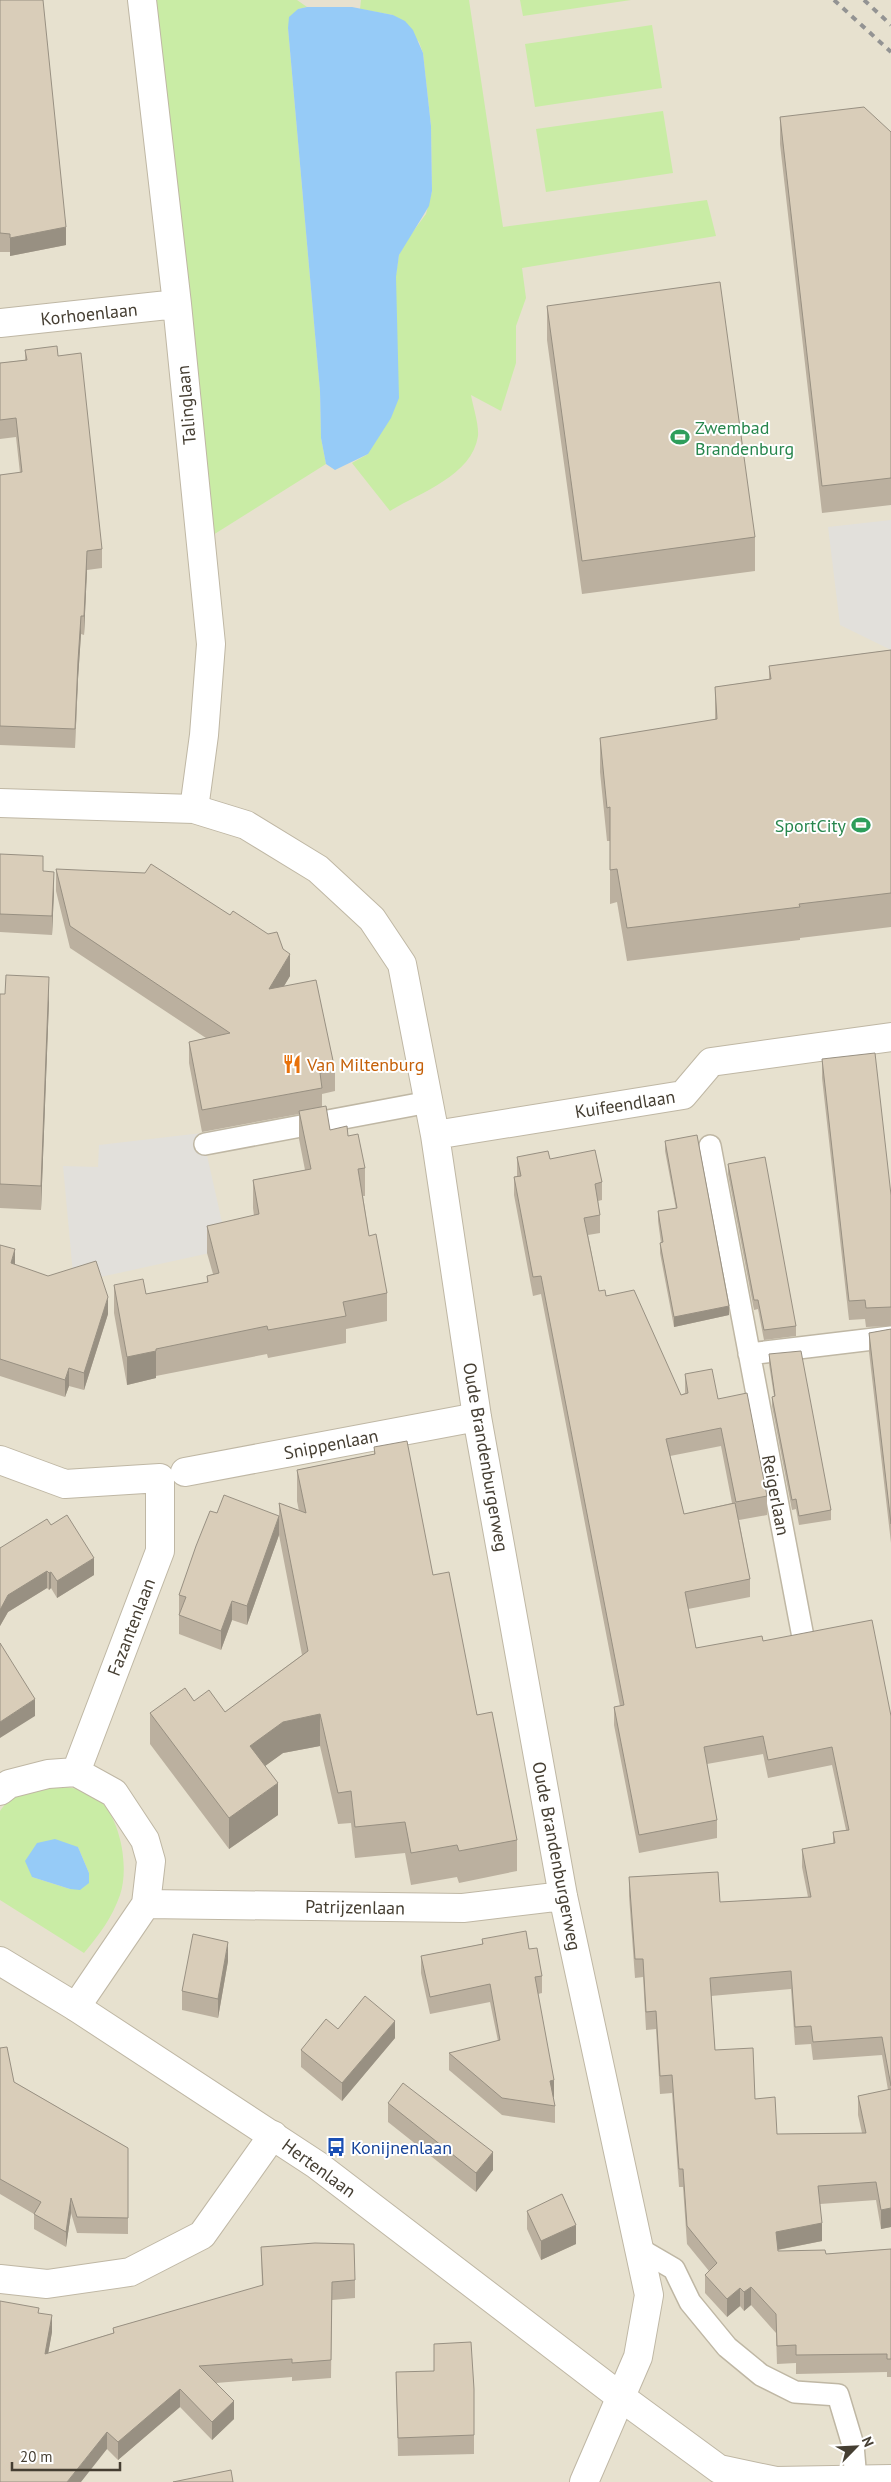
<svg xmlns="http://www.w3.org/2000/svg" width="891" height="2482" viewBox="0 0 891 2482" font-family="'PT Sans',sans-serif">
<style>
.residential{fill:#e7e1cf}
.green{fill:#c9eca5;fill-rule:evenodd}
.parking{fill:#e2e0db}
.water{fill:#96cbf7}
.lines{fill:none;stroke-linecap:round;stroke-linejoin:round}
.service-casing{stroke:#bfb7a4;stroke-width:24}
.minor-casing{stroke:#bfb7a4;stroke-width:30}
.tertiary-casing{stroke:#bfb7a4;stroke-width:30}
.service{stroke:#fff;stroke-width:21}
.minor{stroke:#fff;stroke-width:28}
.tertiary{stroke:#fff;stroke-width:28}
.rail{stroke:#939393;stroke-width:4;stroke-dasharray:6 6;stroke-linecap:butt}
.wall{fill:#bbb09f;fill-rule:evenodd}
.shaded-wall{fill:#989082}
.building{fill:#d9cdb9;stroke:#989082}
.labels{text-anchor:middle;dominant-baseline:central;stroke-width:4;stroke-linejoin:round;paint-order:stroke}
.street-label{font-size:18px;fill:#453e32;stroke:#fff}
.leisure-label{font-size:18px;fill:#27864d;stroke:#fff;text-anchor:start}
.food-label{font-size:18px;fill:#c56008;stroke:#fff;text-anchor:start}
.transit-label{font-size:18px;fill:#164399;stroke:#fff;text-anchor:start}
</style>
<rect width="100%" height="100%" fill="#f3eee1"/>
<path class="residential" d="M0 0H891V2482H0Z"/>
<path class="green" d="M154 0H297L307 7 298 9 288 28 320 391 321 438 326 464 213 535Z
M361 0H469L503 227 707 200 716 236 522 268 526 298 516 326V363L501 411 471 395C473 407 479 424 478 436 472 476 419 493 390 511L352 463 368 454 399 255 406 241 426 214 432 191 431 126 423 53 419 42 393 15 360 9Z
M520 0H631L523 16Z
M652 25 662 88 535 107 525 44Z
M663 111 673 173 546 192 536 129Z
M51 1787C65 1787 79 1787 92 1794 120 1811 130 1866 120 1895 112 1918 99 1935 84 1953L0 1900V1811C11 1794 32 1790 51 1787ZM78 1847 89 1873 70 1889 32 1877Z"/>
<path class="parking" d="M891 520V650L840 625 828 527Z
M202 1133 228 1249 96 1278 74 1285 63 1166 98 1167 99 1145Z"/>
<path class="water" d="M307 7H352L393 15 405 21 413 30 423 53 431 126 432 191 429 206 399 255 396 277 399 398 391 418 368 454 335 470 326 464 321 438 320 391 288 28 289 17 298 9Z
M55 1839 78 1847 89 1873V1883L80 1890 70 1889 32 1877 25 1861 37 1843Z"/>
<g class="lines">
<g class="service-casing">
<path id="service" d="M205 1144 429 1102
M710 1146 803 1637
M749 1354 891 1337
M638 2248 674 2269 690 2302 727 2347 761 2375 795 2392 838 2395 853 2445 856 2480"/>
</g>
<g class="minor-casing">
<path id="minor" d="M142 0 177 304 211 644 204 735 194 809
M0 323 177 304
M0 803 194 809 246 825 318 869 372 919 402 964 435 1135 477 1417 563 1896 649 2295 638 2357 584 2482
M435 1135 683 1095 711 1062 891 1037
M0 1460 65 1484 160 1478V1551L76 1772
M185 1472 477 1417
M0 1791 9 1784 48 1774 76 1772 114 1793 145 1840 151 1861 146 1904 76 2007
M146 1904 463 1908 563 1896
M0 2279 47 2284 130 2272 202 2235 273 2135"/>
</g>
<g class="tertiary-casing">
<path id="tertiary" d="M0 1961 76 2007 317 2165 622 2398 719 2469 776 2481 891 2479"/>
</g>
<use href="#service" class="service"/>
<use href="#minor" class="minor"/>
<use href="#tertiary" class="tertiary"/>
<path class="rail" d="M834 0 891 52
M864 0 891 25"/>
</g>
<path class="wall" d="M0 0 66 245 10 256V252H0Z
M780 117 891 132V505L822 513 780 144Z
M547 306 755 537V571L582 594 547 340Z
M25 350 58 356 102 549V568L87 570 84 635 81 634 78 679 75 748 0 745V475L20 473 16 437 0 439V363L25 360Z
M891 650V927L800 938V940L627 961 617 902 610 904V841H607L600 772V738L715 720V687L769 679V666Z
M0 854 43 871 54 891 52 935 0 932Z
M56 869 290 976 284 986 335 1070V1091L322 1094V1107L330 1130 348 1136 365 1168V1196H363L369 1236 387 1293V1321L346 1329V1343L268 1358 267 1354 156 1376V1378L127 1385 114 1313V1285L146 1294 207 1282V1276L213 1274 207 1253V1226L254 1216 253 1208V1180L305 1170 299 1139V1114L202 1132 189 1063V1042L206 1038 70 948 56 891Z
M0 994 49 1001 41 1210 0 1208Z
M822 1059 891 1195V1326L866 1327 865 1319 849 1320 822 1078Z
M665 1141 729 1315 674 1327 660 1253V1243H661L658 1221V1211L676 1209 665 1151Z
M517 1157 550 1159 602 1182V1200L598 1201 600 1215V1233L588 1235 599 1291 606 1296 681 1395 685 1393V1374L718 1399 767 1496V1515L739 1520 750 1579V1597L688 1609 696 1648 763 1641 891 1716V2227L881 2229 876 2200 820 2204 822 2241 778 2250V2251L826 2254 891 2249V2377H887V2372L796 2374V2363L777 2364 776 2333 751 2305 744 2311 740 2306 727 2317 705 2293V2275L709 2271 687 2244 683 2187H679L672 2093 660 2094 656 2029 646 2030 643 1977 635 1978 629 1896V1877L720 1902 808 1897 802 1867V1849L833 1843V1832L846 1830 832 1765 768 1778 763 1754 707 1764 717 1820V1838L639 1853 614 1725V1707L620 1706 541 1294 533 1296 514 1195V1177L517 1176ZM721 1446 732 1503 684 1514 670 1456ZM791 1989 795 2045 811 2044 813 2060 882 2055 888 2090 858 2096V2115L862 2133 777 2134 755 2099 715 2050 711 1996Z
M728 1164 796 1326V1336L764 1340 758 1309 754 1310 728 1174Z
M0 1245 15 1265 108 1314 84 1390 69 1386 65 1397 0 1376Z
M891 1329V1543L869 1352V1333Z
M769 1354 831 1510V1520L799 1525 796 1509 792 1510 772 1406V1397L774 1396 769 1364Z
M374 1447 433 1575 477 1715 517 1840V1871L459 1883 457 1877 411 1885 405 1853 355 1858 351 1823 338 1824 320 1746 283 1753 265 1766 278 1815 229 1849 150 1744V1713L194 1701 225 1712 302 1655 279 1535V1503L299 1511 297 1501V1470L374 1454Z
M217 1513 279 1535 247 1625 232 1620 221 1650 179 1634V1595Z
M51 1525 94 1575 57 1598 51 1588 49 1590 47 1588 8 1612 0 1626V1548Z
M482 1939 529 1949 542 1976V1993L538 1994 554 2097 553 2098 555 2106V2123L502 2115 449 2070V2053L498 2041 490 2002 430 2014 421 1973V1956L482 1944Z
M228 1961 218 2018 182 2010V1991Z
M338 2029 395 2038 342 2101 301 2067V2050Z
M0 2048 14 2082 128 2148V2234L77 2233 71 2213 66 2247 34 2229V2214L0 2194Z
M388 2103 493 2170 476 2192 388 2122Z
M527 2211 576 2244 541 2260 527 2229Z
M261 2247 355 2280V2298L332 2300 331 2378 292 2381V2377L216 2383 234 2419 212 2440 180 2407 118 2460 107 2449 0 2482 39 2313 52 2332 48 2353 113 2333V2328L262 2286Z
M396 2372 474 2389V2454L398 2456Z"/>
<path class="shaded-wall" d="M66 227V245L10 256V238Z
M87 551V570L84 635V616Z
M81 616V634L78 679 75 748 78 661Z
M54 872V891L52 935V916Z
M290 954V976L269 1011V989Z
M49 977V1001L41 1210V1186Z
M15 1249V1267L11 1263Z
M108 1297V1314L84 1390V1373Z
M729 1306V1315L674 1327V1317Z
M156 1351V1378L127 1385V1357Z
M69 1368V1386L65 1397V1380Z
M279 1516V1535L247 1625V1606Z
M94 1558V1575L57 1598V1581Z
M47 1571V1588L8 1612 0 1626V1610L8 1595Z
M51 1572V1588L49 1590V1573Z
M232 1601V1620L221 1650V1631Z
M35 1699V1716L0 1738V1722Z
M320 1714V1746L283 1753 250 1777V1746L283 1722Z
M278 1783V1815L229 1849V1818Z
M228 1942V1961L218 2018V1999Z
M395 2021V2038L342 2101V2083Z
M554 2080V2097L550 2098V2081Z
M493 2152V2170L476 2192V2173Z
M71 2198V2213L66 2247V2232Z
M891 2208V2227L881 2229V2210Z
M822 2223V2241L776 2250V2232Z
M576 2225V2244L541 2260V2241Z
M751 2287V2305L744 2311V2292Z
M740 2288V2306L727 2317V2299Z
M52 2315V2332L45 2371V2354Z
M180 2389V2407L118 2460V2442Z
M234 2401V2419L212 2440V2422Z
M107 2432V2449L81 2482H67Z"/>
<path class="building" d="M0 0H43L66 227 10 238V234L0 233Z
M864 107 891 132V478L822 486 780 117Z
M720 282 755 537 582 561 547 306Z
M57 346 58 356 81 353 102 549 87 551 84 616H81L78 661 75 729 0 726V475L22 472 16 418 0 420V363L27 360 25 350Z
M891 650V893L799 904 800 907 627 928 617 869 610 870V807L607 808 600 738 717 719 715 687 771 679 769 666Z
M0 854 43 856V871L54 872 52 916 0 914Z
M151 864 230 915 233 911 268 934 277 932 283 949 290 954 269 989 316 980 335 1070 320 1073 322 1088 202 1110 189 1042 230 1033 70 926 56 869 145 873Z
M6 975 49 977 41 1186 0 1184V994H5Z
M875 1053 891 1195V1307L866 1308 865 1300 849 1301 822 1059Z
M326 1106 330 1130 347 1126 348 1136 358 1134 365 1168 358 1169 369 1236 376 1234 387 1293 343 1302 346 1316 268 1330 267 1326 156 1349V1351L127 1357 114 1285 143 1279 146 1294 208 1282 207 1276 219 1273 207 1226 259 1214 253 1180 311 1169 299 1111Z
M697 1135 729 1306 674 1317 660 1243 663 1242 658 1211 677 1208 665 1141Z
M595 1150 602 1182 595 1184 600 1215 584 1218 599 1291 605 1290 606 1296 634 1290 681 1395 688 1393 685 1374 712 1369 718 1399 747 1393 767 1496 736 1502 721 1428 666 1439 684 1514 735 1503 750 1579 685 1592 696 1648 762 1636 763 1641 872 1620 891 1716V2086L882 2037 813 2042 811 2026 795 2027 791 1971 710 1978 715 2050 753 2048 755 2099 775 2097 777 2134 866 2133 858 2096 891 2089V2208L881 2210 876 2182 818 2186 822 2223 776 2232 778 2251 825 2250 826 2254 891 2249V2359H887V2354L796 2355V2345L777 2346 776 2314 751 2287 744 2292 740 2288 727 2299 705 2275 717 2263 687 2226 683 2169H679L672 2075 660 2076 656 2011 646 2012 643 1959H635L629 1877 718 1872 720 1902 811 1897 802 1849 835 1843 833 1832 849 1830 832 1747 768 1760 763 1736 704 1747 717 1820 639 1835 614 1707 624 1705 541 1276 533 1277 514 1177 521 1176 517 1157 548 1151 550 1159Z
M765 1157 796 1326 764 1330 758 1300H754L728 1164Z
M0 1245 15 1249 11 1263 48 1276 96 1261 108 1297 84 1373 69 1368 65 1380 0 1359Z
M891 1329V1524L869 1333Z
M801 1351 831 1510 799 1516 796 1499 792 1500 772 1397 775 1396 769 1354Z
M407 1441 433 1575 449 1572 477 1715 492 1712 517 1840 459 1851 457 1845 411 1853 405 1822 355 1827 351 1791 338 1793 320 1714 283 1722 250 1746 278 1783 229 1818 150 1713 185 1688 194 1701 209 1690 225 1712 308 1651 279 1503 306 1513 297 1470 375 1454 374 1447Z
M224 1495 279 1516 247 1606 232 1601 221 1631 179 1615 186 1597 179 1595 196 1546 210 1511 217 1513Z
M67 1515 94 1558 57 1581 51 1572 49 1573 47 1571 8 1595 0 1610V1548L47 1519 51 1525Z
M0 1643 35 1699 0 1722Z
M526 1931 529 1949 537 1948 542 1976 535 1977 554 2080 550 2081 555 2106 502 2098 449 2053 500 2040 490 1984 430 1997 421 1956 483 1944 482 1939Z
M193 1934 228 1942 218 1999 182 1991Z
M365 1996 395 2021 342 2083 301 2050 326 2019 338 2029Z
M7 2047 14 2082 128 2148V2218L77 2217 71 2198 66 2232 34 2214 41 2202 0 2179V2048Z
M403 2083 493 2152 476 2173 388 2103Z
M562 2194 576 2225 541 2241 527 2211Z
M315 2243 354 2244 355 2280 332 2282 331 2360 292 2363V2359L199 2366 234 2401 212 2422 180 2389 118 2442 107 2432 67 2482H0V2301L39 2308 38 2313 52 2315 45 2354 114 2333 113 2328 263 2285 261 2247Z
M471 2342 474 2389V2435L398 2438 396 2372 434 2371V2344Z
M231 2470 233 2482H173Z"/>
<defs>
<g id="stadium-bare" transform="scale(1.5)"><path d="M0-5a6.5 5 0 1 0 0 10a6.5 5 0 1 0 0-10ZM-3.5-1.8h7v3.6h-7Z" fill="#2e9e5b" stroke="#fff" stroke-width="2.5" paint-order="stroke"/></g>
<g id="restaurant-bare" transform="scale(1.5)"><path d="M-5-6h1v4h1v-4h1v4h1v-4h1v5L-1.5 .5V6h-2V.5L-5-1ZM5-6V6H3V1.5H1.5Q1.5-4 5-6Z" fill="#e8710a" stroke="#fff" stroke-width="2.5" paint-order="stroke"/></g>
<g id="bus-bare" transform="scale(1.5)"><path d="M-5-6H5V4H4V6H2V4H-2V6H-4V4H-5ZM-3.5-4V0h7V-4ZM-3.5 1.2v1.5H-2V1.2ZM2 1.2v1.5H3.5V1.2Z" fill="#1a4fb4" stroke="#fff" stroke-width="2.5" paint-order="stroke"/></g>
</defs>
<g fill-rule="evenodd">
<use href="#stadium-bare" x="680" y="437"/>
<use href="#stadium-bare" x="861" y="825"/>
<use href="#restaurant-bare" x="292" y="1064"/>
<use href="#bus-bare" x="336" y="2147"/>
</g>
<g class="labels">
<g class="street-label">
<text transform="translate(89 314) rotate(-6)">Korhoenlaan</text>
<text transform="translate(186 405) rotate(-95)">Talinglaan</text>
<text transform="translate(625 1104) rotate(-9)">Kuifeendlaan</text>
<text transform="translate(331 1444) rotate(-11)">Snippenlaan</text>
<text transform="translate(486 1457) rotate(80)">Oude Brandenburgerweg</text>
<text transform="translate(776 1495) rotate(79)">Reigerlaan</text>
<text transform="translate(131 1627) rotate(-69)">Fazantenlaan</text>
<text transform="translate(557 1856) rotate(79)">Oude Brandenburgerweg</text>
<text transform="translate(355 1907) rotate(1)">Patrijzenlaan</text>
<text transform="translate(319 2168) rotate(36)">Hertenlaan</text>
</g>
<g class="leisure-label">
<text x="695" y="427">Zwembad<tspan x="695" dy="21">Brandenburg</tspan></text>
<text x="846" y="825" text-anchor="end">SportCity</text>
</g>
<g class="food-label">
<text x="307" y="1064">Van Miltenburg</text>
</g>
<g class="transit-label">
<text x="351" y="2147">Konijnenlaan</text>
</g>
</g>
<g transform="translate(856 2447) rotate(66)" stroke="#ffffff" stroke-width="4" paint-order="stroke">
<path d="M0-4L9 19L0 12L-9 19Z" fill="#453e32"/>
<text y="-8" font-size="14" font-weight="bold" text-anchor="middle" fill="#453e32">N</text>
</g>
<path d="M12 2462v8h108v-8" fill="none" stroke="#453e32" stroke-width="2.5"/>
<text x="20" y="2462" font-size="15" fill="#453e32" stroke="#ffffff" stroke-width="4" paint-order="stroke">20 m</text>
</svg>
